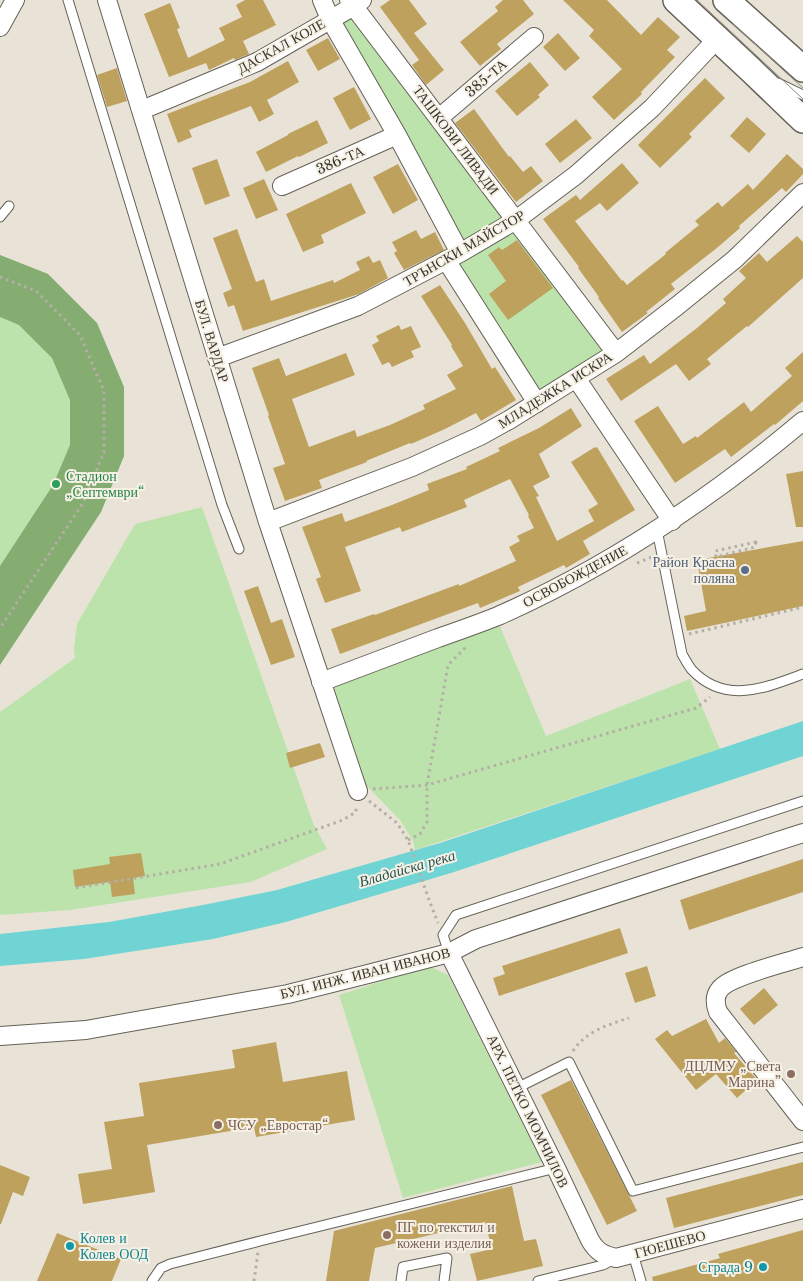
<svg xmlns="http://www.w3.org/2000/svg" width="803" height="1281" viewBox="0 0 803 1281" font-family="'Libre Baskerville',serif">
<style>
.green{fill:#bde3ac}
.forest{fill:#85ad72}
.water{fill:#71d4d4}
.building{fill:#bea15d}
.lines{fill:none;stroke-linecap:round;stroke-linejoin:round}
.service-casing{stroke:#656156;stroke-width:11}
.minor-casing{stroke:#656156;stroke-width:20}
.secondary-casing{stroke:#656156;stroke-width:28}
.path{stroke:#b4afa5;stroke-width:3;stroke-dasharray:2.5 4;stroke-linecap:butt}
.service{stroke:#fff;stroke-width:9}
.minor{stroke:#fff;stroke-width:18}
.secondary{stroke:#fff;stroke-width:25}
.tram{stroke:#8f8b83;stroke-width:1}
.leisure-dot{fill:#2e9e5b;stroke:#f6f1e4;stroke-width:2}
.service-dot{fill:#5c6f8a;stroke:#f6f1e4;stroke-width:2}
.education-dot{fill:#8d6e63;stroke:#f6f1e4;stroke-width:2}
.culture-dot{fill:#0f9aa8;stroke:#f6f1e4;stroke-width:2}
.labels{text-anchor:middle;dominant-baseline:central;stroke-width:4;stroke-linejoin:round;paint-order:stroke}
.street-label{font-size:14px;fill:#393732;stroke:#f6f1e4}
.leisure-label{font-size:14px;fill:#27864d;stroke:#f6f1e4;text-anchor:start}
.service-label{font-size:14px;fill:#4e5e75;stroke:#f6f1e4;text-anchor:end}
.education-label{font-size:14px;fill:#785e54;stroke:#f6f1e4;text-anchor:start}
.culture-label{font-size:14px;fill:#0d838f;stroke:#f6f1e4;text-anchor:start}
.water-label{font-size:15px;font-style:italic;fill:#255252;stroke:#f6f1e4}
</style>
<rect width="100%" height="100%" fill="#e9e3d7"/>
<path class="green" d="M354 9 513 220 461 249 333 20Z
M516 220 616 353 537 403 446 260Z
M0 255 48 274 97 323 124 387V456L101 512 0 665Z
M202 507 313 823 327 849 251 882 70 910 0 915V712L75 658 74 648 77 624 135 524Z
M496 617 546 736 690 679 720 749 415 850 413 841 400 820 364 783 330 685Z
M429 966 448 975 542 1162 403 1198 339 995Z"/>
<path class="forest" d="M0 255 48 274 97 323 124 387V456L101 512 0 665V566L53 485 70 445V400L52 358 19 325 0 317Z"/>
<path class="water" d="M803 721V756L451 873 286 922 213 939 84 959 0 966V934L109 922 203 905 277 890 440 843Z"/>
<path class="building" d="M245 0H263L276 25 243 41 249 54 235 60 234 58 209 70 206 63 169 77 144 14 170 3 180 28 177 29 188 58 225 40 219 28 242 17 236 5Z
M390 0H409L427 24 414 33 444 70 426 85 412 65 419 60 380 7Z
M503 0H523L534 14 497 44 501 49 480 66 460 42 498 11 495 7Z
M563 0H607L641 35 658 17 680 37 667 50 675 57 641 92 642 94 614 120 592 97 622 69 589 36 594 30Z
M558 33 580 58 565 71 543 47Z
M328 38 340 59 318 71 306 50Z
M288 61 299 82 267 100 274 114 259 122 251 106 189 130 192 137 178 143 167 114 250 82Z
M530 62 549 85 538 95 540 97 517 116 495 91Z
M117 68 127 101 107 107 97 75Z
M705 78 725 98 689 134 692 137 660 168 638 145Z
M354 87 371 119 350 130 333 98Z
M474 109 509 157 510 156 523 172 531 166 543 181 516 202 455 123Z
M747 117 766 134 749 153 730 136Z
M576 119 592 138 560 163 545 144Z
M317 120 328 143 299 157 298 156 266 172 256 152 288 135V134Z
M787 154 803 169V174L786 192 782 188 739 226 740 228 718 247 671 284 675 289 646 312 648 313 622 332 598 298 599 297 578 268 579 267 543 219 576 195 580 200 622 163 639 183 607 211 600 203 575 221 622 281 623 280 627 285 666 254 665 253 699 225 695 221 718 202 722 207 748 184 753 190Z
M217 159 230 196 205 205 192 168Z
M398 164 418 200 393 214 373 177Z
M264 179 278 210 256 219 243 188Z
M351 183 366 213 321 235 324 243 303 252 286 214Z
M237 229 256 282 264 279 271 301 333 280 334 283 360 270 356 262 369 256 373 263 380 260 388 278 359 294 243 331 234 305 228 307 223 293 232 289 213 238Z
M416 230 421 239 435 232 444 250 404 270 394 253 397 251 392 242Z
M797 236 803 242V278L748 327 747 326 707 359 711 364 689 381 676 364 621 401 606 379 644 355 650 364 697 328 726 303 723 299 746 278 739 271 759 253 767 262Z
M517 240 553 288 508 320 489 294 506 281 488 255 499 247 502 250Z
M440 285 465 323 492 369 495 367 516 400 481 421 476 413 445 429 411 444 410 443 366 461 367 462 319 480 322 488 285 501 273 468 285 464 268 416 269 415 252 368 279 358 286 376 346 353 355 375 292 399 309 447 355 430 357 437 390 425 425 409 423 405 456 389 447 375 463 366 451 346 452 345 421 296Z
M399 325 401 330 411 326 421 347 411 351 414 357 392 367 389 362 382 365 372 345 379 341 376 336Z
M803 352V401L775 425 774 424 731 457 725 449 675 483 634 421 658 406 683 444 696 436 697 438 744 402 751 412 792 376 785 368Z
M571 408 582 426 539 454 550 477 533 486 539 496 536 497 557 541 594 521 588 510 598 504 571 462 595 447 596 448 597 447 635 510 583 541 590 554 566 568 564 565 518 587 520 591 480 608 478 603 340 654 331 629 374 614 375 615 459 584V586L516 561 509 547 520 541 517 536 534 528 528 516 529 515 510 479 464 500 467 507 402 532 400 527 345 547 361 591 325 603 316 579 321 577 302 527 342 513 345 522 392 505 429 490 427 484 467 469 466 467 500 451 498 448 539 428Z
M803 471V527H796L786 474Z
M803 541V606L687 631 684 616 706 611 697 560Z
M258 586 271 623 282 619 295 657 271 665 244 591Z
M320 743 325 757 290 768 286 753Z
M141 853 145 876 133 878 135 894 112 897 110 882 75 887 73 870 110 864 109 857Z
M803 859V892L689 930 680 900Z
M620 928 628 953 499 996 493 978 505 974 502 966Z
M647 966 656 996 635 1003 625 973Z
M764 988 778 1005 754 1025 740 1009Z
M706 1019 719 1043 725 1038 736 1052 734 1053 757 1080 737 1098 716 1074 696 1090 655 1039 667 1030 672 1036Z
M276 1042 283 1082 347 1071 355 1120 256 1137 254 1127 147 1145 155 1192 83 1204 78 1174 112 1169 104 1122 144 1116 139 1083 235 1068 232 1050Z
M571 1080 637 1211 607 1225 541 1095Z
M803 1162V1195L674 1228 666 1198Z
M0 1165 30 1177 23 1196 13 1192 1 1224H0Z
M512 1186 524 1241 536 1239 543 1266 477 1281 470 1254 492 1249 485 1222 375 1248 369 1281H326L334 1231Z
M803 1230V1281H653L652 1277 720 1258 718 1254Z
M57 1233 121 1259 112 1281H37Z"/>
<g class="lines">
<g class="service-casing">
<path id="service" d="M68 0 222 505 239 549
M778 83 803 95
M0 217 9 206
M657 530 682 654C685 659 688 665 692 670 725 705 765 688 803 674
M449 953 443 935 456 915 803 801
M517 1088 569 1062 633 1191 803 1147
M633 1254 641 1281
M152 1281 161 1268 170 1264 260 1241 556 1168
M401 1281 403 1267 447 1258 444 1281
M538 1281 603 1265 614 1259"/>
</g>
<g class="minor-casing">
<path id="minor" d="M107 0 268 522 358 791
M322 0 330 19 397 135 460 253
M349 0 616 353
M0 27 15 0
M142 110 257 62 354 6 362 0
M439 118 534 37
M282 186 397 135
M446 260 537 403
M217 358 358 306 460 253 516 220 576 175 652 108 718 38
M576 378 672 521
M268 522 412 467 480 436 509 420 616 353 677 306 735 259 803 193
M321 682C360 667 399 653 438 638 458 631 478 624 498 616 609 567 710 499 803 421
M449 953 556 1168 590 1240C597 1252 603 1255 616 1258L803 1209
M803 957C785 963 730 976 720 989 714 996 715 1004 718 1012L803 1121
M0 1036 86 1030 288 994 368 974 449 953 476 939 803 833"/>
</g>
<g class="secondary-casing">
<path id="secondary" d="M676 0 751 70 803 120
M726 0 803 69"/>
</g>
<path class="path" d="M0 277 36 291 80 335 104 391V452L83 503 0 628
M756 542 755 547 716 557 715 551Z
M637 563 652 557
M689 634 803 607
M373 789 427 785 696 708 710 697
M369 801 397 823 408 840 428 897 438 923
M408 840 420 834 427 822V785L448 665 468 645
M76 888 220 864 340 821 348 817 356 812V806
M573 1051C585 1032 607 1025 629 1018
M254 1281 258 1252"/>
<use href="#service" class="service"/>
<use href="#minor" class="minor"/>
<use href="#secondary" class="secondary"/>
<path class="tram" d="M697 0 803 99
M733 24 803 88"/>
</g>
<circle class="leisure-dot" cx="56" cy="484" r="5"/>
<circle class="service-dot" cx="745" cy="570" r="5"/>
<g class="education-dot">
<circle cx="791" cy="1074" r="5"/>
<circle cx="218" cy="1125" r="5"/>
<circle cx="387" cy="1235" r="5"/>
</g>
<g class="culture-dot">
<circle cx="70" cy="1246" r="5"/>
<circle cx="763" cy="1267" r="5"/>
</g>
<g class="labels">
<g class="street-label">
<text transform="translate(281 46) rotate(-29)">ДАСКАЛ КОЛЕ</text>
<text transform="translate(486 78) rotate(-41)">385-ТА</text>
<text transform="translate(456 140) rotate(53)">ТАШКОВИ ЛИВАДИ</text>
<text transform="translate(340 160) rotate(-24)">386-ТА</text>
<text transform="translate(464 248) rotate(-30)">ТРЪНСКИ МАЙСТОР</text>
<text transform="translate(212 341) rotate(73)">БУЛ. ВАРДАР</text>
<text transform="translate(555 390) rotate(-32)">МЛАДЕЖКА ИСКРА</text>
<text transform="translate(575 576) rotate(-28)">ОСВОБОЖДЕНИЕ</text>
<text transform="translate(365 973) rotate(-14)">БУЛ. ИНЖ. ИВАН ИВАНОВ</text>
<text transform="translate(528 1111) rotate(64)">АРХ. ПЕТКО МОМЧИЛОВ</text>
<text transform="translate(670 1244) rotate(-15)">ГЮЕШЕВО</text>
</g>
<g class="leisure-label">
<text x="66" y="476">Стадион<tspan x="66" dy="16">„Септември“</tspan></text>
</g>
<g class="service-label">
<text x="735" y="562">Район Красна<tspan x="735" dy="16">поляна</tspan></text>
</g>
<g class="education-label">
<text x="781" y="1066" text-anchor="end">ДЦЛМУ „Света<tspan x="781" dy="16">Марина”</tspan></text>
<text x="228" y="1125">ЧСУ „Евростар“</text>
<text x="397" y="1227">ПГ по текстил и<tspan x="397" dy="16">кожени изделия</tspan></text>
</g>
<g class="culture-label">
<text x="80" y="1238">Колев и<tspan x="80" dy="16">Колев ООД</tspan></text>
<text x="753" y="1267" text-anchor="end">Сграда 9</text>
</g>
<g class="water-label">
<text transform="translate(407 868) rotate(-16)">Владайска река</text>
</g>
</g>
</svg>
